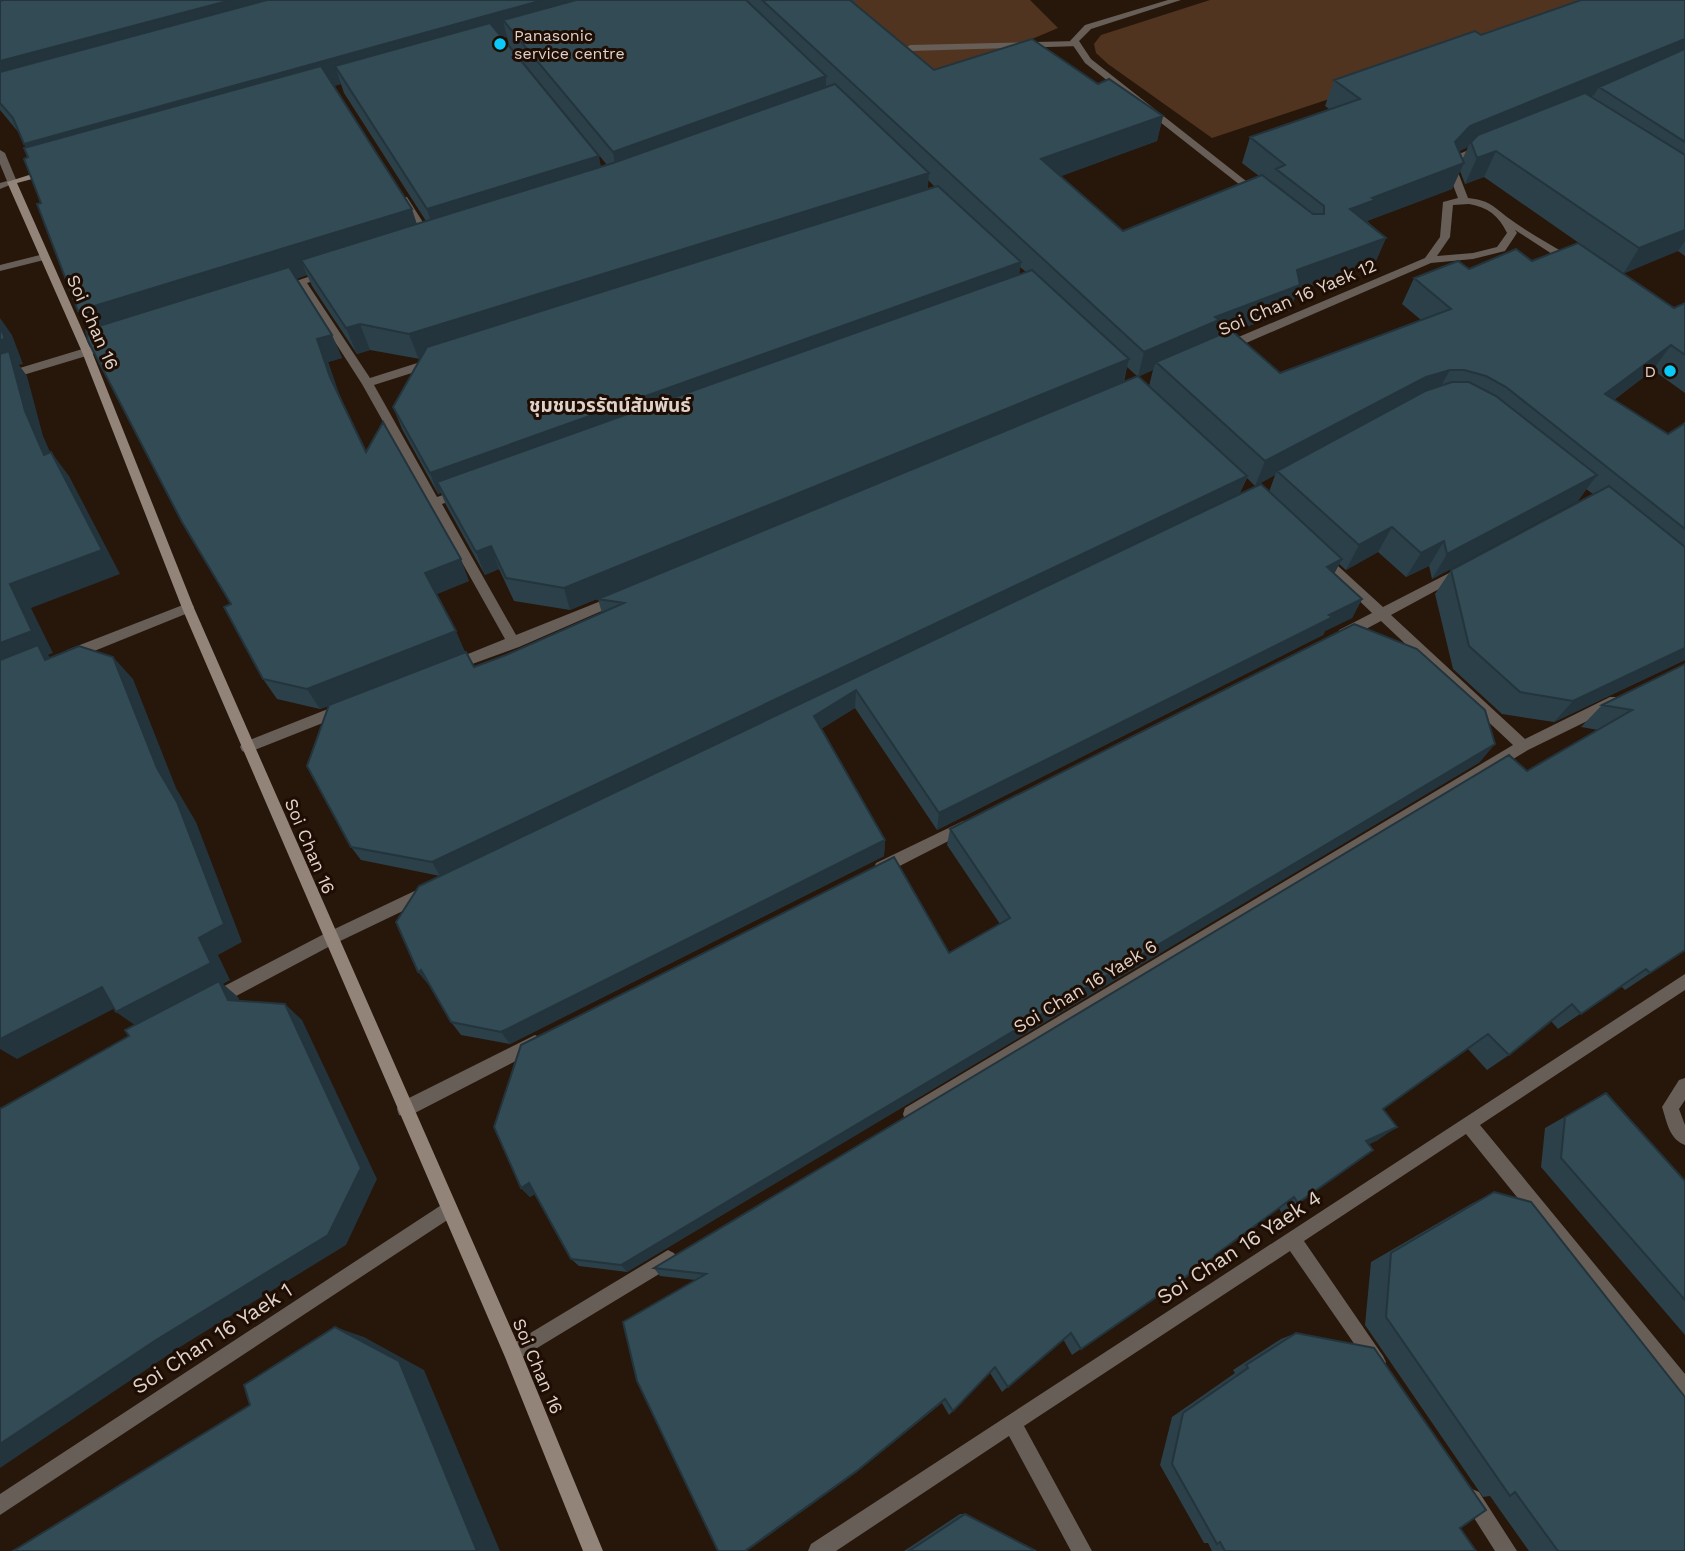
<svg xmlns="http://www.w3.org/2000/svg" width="1685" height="1551" viewBox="0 0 1685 1551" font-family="'Work Sans','Noto Sans Thai',sans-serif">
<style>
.green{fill:#51341f}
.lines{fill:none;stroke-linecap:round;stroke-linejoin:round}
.lane{fill:#675e58;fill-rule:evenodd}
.street{fill:#675e58;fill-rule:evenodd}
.secondary{fill:#93847a;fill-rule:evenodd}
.wall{fill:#2b4049;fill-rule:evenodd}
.shaded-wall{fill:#23343c}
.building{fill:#324b55;stroke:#23343c;stroke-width:2}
.poi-dot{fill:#0acafa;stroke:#1d0d03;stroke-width:2.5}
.labels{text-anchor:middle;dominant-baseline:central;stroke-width:6;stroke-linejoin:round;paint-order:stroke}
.far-poi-label{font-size:16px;fill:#dfd2cb;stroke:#1d0d03;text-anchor:start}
.street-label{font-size:18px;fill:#dfd2cb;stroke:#1d0d03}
.neighbourhood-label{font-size:19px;font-weight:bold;fill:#dfd2cb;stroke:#1d0d03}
.near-street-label{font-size:21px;fill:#dfd2cb;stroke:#1d0d03}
</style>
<rect width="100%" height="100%" fill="#27160a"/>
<path class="green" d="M805 0H1030L1058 28 923 85Z
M1210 0H1627L1212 138 1108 64 1096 53 1094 44 1101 35Z"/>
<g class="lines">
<path class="lane" d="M1077 41 1081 44 1080 46 910 51 906 48 910 45Z"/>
<path class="street" d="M1168 0H1181L1091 29 1079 41 1091 59 1260 192V196H1254L1085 63 1070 41 1085 25Z
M1478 146 1486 148 1465 158 1456 167 1468 198C1488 200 1492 205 1507 217 1527 232 1552 245 1574 259V263H1566L1515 230 1517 233 1505 251 1473 259 1431 263 1230 350H1222V344L1425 258 1440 237 1443 202 1458 198 1446 167 1459 154ZM1469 204C1488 207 1499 216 1507 233L1497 247 1473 253 1437 256 1450 237 1453 205Z
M0 150 5 153 17 182 0 189V183L7 181 0 164Z
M401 197H407L433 238 432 240H424L399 199Z
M44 254 49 257 48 259 0 271V265Z
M325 271 329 272V276L307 283 370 378 433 358 438 362 437 365 374 385 437 497 461 489 467 493 465 496 442 504 516 635 616 595 620 597 622 600 620 603 519 647 453 671 448 670 446 666 448 662 505 639 362 384 299 286 281 291 276 288Z
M99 344 104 348 103 351 0 382V374Z
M1322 553 1326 555 1383 607 1455 570H1463L1465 573 1463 576 1391 615 1525 739 1610 697H1620L1622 701 1620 705 1528 750 917 1120 911 1122 905 1120 903 1114 905 1108 1513 745 1381 621 1349 638H1339L1338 634 1339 630 1372 613 1318 561 1316 558 1318 555Z
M188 603 193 605 194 608 193 611 77 658 72 659 65 654 67 650Z
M343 703 348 705 350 709 348 713 247 753 242 751 240 747 242 743Z
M963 821 968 823 970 827 968 831 886 873 881 875 876 873 874 868 876 863Z
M425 886 430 888 432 893 430 898 334 944 221 1004 215 1006 209 1004 207 999 209 994 324 934Z
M1685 974V990L1480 1125 1685 1374V1398L1678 1396 1466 1134 1304 1241 1383 1356 1386 1362 1383 1368 1377 1371 1371 1368 1290 1251 1024 1426 1092 1551H1071L1009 1436 836 1551H808L811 1544Z
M535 1035 541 1038 543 1043 541 1048 411 1115 405 1117 399 1115 397 1109 399 1103Z
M1685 1078V1100L1679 1109 1685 1125V1145C1669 1139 1667 1122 1662 1107L1679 1080Z
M449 1200 455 1203 458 1209 455 1215 0 1515V1494Z
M668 1250 674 1253 677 1259 674 1265 519 1359 513 1362 507 1359 504 1353 507 1347Z
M1472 1489 1479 1492 1517 1551H1495L1462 1499 1465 1492Z"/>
<path class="secondary" d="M48 169 53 172 51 174 17 183 92 352 194 608 519 1347 603 1551H583L505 1357 182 608 82 352 7 182Z"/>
</g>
<path class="wall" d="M0 0H855V4L934 70 1098 84 1163 116 1157 141 1061 176 1123 231 1259 176 1242 163 1250 137 1329 109 1325 106 1334 80 1481 35 1685 0V256L1678 251 1623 273 1674 308 1685 303V393L1653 370 1614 400 1668 434 1685 423V660L1554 722 1502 714 1453 669 1435 594 1451 570 1593 494 1586 489 1578 501 1432 579 1429 566 1406 577 1378 552 1346 570 1339 564 1334 573 1362 599 1352 618 1325 631 1323 635 937 830 855 708 821 729 885 840 884 856 510 1044 461 1035 451 1022 429 985 418 972 419 886 1269 492 1275 475 1255 486 1247 478 1240 493 440 876 361 860 351 847 329 706 320 709 277 699 263 679 231 604 89 329 78 311 41 203 26 148 19 133 0 110ZM507 37 509 45 607 165 601 167 502 38ZM341 84 344 93 426 221 417 224 334 86ZM1468 147 1462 160 1459 151ZM1460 171 1465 184 1484 177 1589 250 1532 261 1469 269 1414 278 1402 304 1421 320 1280 373 1233 332 1290 310 1297 292 1375 263 1386 238 1367 221 1452 189ZM928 180 935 187 928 189ZM1020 267 1026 272 1019 274ZM307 275 312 286 357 354 370 350 420 359 393 407 402 429 438 494 441 493 446 505 485 575 499 569 514 601 570 610 750 536 598 599 602 613 506 655 474 667 394 680 465 652 436 594 469 581 366 452 339 395 328 362 342 358 332 335 296 279ZM1127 367 1137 376 1124 382ZM1153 370 1149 386 1139 376Z
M1685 664V950L1625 990 1621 986 1558 1029 1551 1021 1509 1055 1487 1070 1468 1049 1383 1109 1378 1140 1369 1144 1373 1150 1282 1214 1279 1208 1215 1255 1216 1256 1072 1355 1063 1339 1002 1392 990 1373 949 1415 942 1403 857 1472 747 1551H718L695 1280 660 1276 654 1268 1527 771 1598 730 1581 727 1602 705Z
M1480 762 627 1272 579 1266 571 1259 535 1194 530 1197 521 1188 949 953 1000 924 947 845 950 829Z
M1606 1093 1685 1181V1335L1541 1167 1545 1128Z
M1494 1192 1685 1551H1529L1490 1496 1483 1497 1365 1325 1371 1262 1471 1204Z
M1296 1333 1460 1528 1476 1551H1212L1208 1543H1204L1160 1465 1172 1417 1235 1373 1233 1370 1281 1339Z
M960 1514H965L1036 1551H904Z"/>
<path class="shaded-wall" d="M231 0H335L0 90V61Z
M543 0H636L503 20 507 37 346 83 335 66 341 84 39 170 24 144Z
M1685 39V58L1599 87 1594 95 1472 146 1471 142 1468 147 1458 152 1455 142 1470 126Z
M826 76V102L617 178 613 152Z
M1163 116 1157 141 1037 185 1041 159Z
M1496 151 1484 177 1465 184 1477 158Z
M599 156 604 183 435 235 427 209Z
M1464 163 1452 189 1367 221 1365 226 1350 209 1372 198Z
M929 173 927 199 419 360 409 334Z
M412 209 422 240 301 260 307 275 97 341 78 311Z
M1685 230V241L1678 251 1623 274 1639 248Z
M1386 238 1375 263 1297 292 1290 310 1156 362 1153 370 1138 377 1144 352 1215 317 1297 270Z
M1021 262 1018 284 437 482 441 493 438 494 430 473Z
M0 318 12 335 23 364 19 365 27 376 43 436 62 479 44 455 0 371Z
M360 324 370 350 357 354 346 328Z
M332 335 342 358 328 362 341 399 330 377 317 339Z
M1671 345 1653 370 1588 419 1605 394Z
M1129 359 1123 383 570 610 564 588Z
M1450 370 1436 395 1277 471 1275 475 1255 486 1265 461 1426 377Z
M51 452 69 476 120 574 31 608 53 653 48 655 59 667 0 674V643L10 584Z
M1597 475 1578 501 1432 579 1447 554Z
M1247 476 1240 493 440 876 432 862Z
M1392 527 1378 552 1346 570 1359 545Z
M1444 541 1429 566 1406 577 1421 553Z
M491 546 499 569 485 575 476 552Z
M461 559 469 581 435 595 425 573Z
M1342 559 1332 578 1327 567Z
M1362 599 1352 618 1325 631 1323 635 937 830 939 813Z
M456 631 465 652 320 709 307 689Z
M1685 648V660L1554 722 1573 701Z
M113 657 133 679 176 788 196 822 242 942 218 955 230 980 223 984 238 997 247 1016 139 1028 116 1012 199 938 157 768Z
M856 690 855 708 814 733V716Z
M1495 744 1480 762 627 1272 621 1265Z
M885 840 884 856 510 1044 501 1032Z
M421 970 429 985 418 972Z
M102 987 125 1003 17 1059 0 1049V1039Z
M285 1004 302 1020 377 1179 346 1245 180 1347 0 1468V1444Z
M1397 1127 1378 1140 1349 1154 1366 1141Z
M529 1183 538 1192 530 1197 521 1188Z
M335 1327 364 1337 424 1370 500 1551H477Z
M945 1399 857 1472 747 1551H745Z"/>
<path class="building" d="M3 0H231L0 61V1Z
M267 0H543L24 144 13 118 0 103V72Z
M576 0H746L826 76 613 152 503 20Z
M762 0H850L934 70 1032 39 1098 84 1109 79 1163 116 1041 159 1123 231 1262 175 1313 214H1324V206L1276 169 1285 165 1250 137 1360 99 1334 80 1475 31 1481 35 1581 0H1685V39L1470 126 1455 142 1464 163 1372 198 1375 200 1350 209 1386 238 1297 270 1300 285 1215 317 1219 320 1144 352Z
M490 23 599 156 427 209 335 66Z
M1685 49V142L1599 87Z
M321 66 412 209 78 311 37 204 41 203 24 159 28 157 24 148Z
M835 84 929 173 409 334 360 324 346 328 301 260 613 163Z
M1585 93 1685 155V230L1639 248 1496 151 1477 158 1471 142 1478 135Z
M938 186 1021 262 430 473 393 407 427 347Z
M1578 243 1674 308 1685 303V355L1671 345 1605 394 1668 434 1685 423V529L1506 387 1486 376 1464 370H1450L1426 377 1265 461 1156 362 1231 330 1280 373 1451 309 1414 278 1458 261 1469 269 1516 249 1532 261Z
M289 267 332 335 317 339 330 377 366 452 383 422 461 559 425 573 456 631 307 689 263 679 224 607 231 604 182 522 88 341 86 330Z
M1032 270 1129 359 564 588 506 578 491 546 476 552 437 482Z
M0 326 5 339 0 340Z
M9 351 25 411 44 455 51 452 102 550 10 584 32 631 0 643V354Z
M1138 376 1247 476 432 862 351 847 307 766 329 705 466 652 474 667 506 655 624 603 598 599Z
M1452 382H1469L1496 396 1597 475 1447 554 1444 541 1421 553 1392 527 1359 545 1277 471 1425 391Z
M1261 484 1342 559 1327 567 1362 599 1329 615 1333 617 939 813 856 690 814 716 885 840 501 1032 451 1022 421 970 418 972 396 922 419 886Z
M1609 486 1685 547V648L1573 701 1520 692 1469 646 1451 570Z
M1354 624 1417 649 1485 710 1495 744 621 1265 571 1259 529 1183 521 1188 494 1127 521 1045 894 857 949 953 1010 918 950 829Z
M38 645 45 660 79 646 113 657 157 768 177 802 224 924 199 938 211 963 116 1012 102 987 0 1039V660Z
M1685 664V950L1650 973 1646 969 1581 1014 1572 1004 1509 1055 1488 1034 1383 1109 1397 1127 1366 1141 1373 1150 1298 1203 1294 1197 1215 1255 1216 1256 1081 1349 1071 1333 1008 1387 995 1367 953 1411 945 1399 858 1470 745 1551H718L637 1381 623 1322 706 1274 654 1268 1509 755 1527 771 1632 710 1602 705Z
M219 981 228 1000 285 1004 361 1168 328 1235 156 1340 0 1444V1109L129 1036 125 1030Z
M1606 1093 1685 1181V1300L1561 1158 1565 1117Z
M1494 1192 1531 1202 1685 1397V1551H1558L1515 1492 1510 1496 1386 1317 1391 1253Z
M335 1327 399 1361 477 1551H13L250 1405 244 1385Z
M1296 1333 1374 1348 1486 1510 1460 1528 1476 1551H1225L1220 1542 1217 1544 1172 1464 1183 1413 1248 1368 1246 1365Z
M965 1514 1036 1551H909Z"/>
<g class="poi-dot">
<circle cx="500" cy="44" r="7"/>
<circle cx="1670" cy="371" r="7"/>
</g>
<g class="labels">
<g class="far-poi-label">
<text x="514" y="35">Panasonic<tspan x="514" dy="18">service centre</tspan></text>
<text x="1656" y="371" text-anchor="end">D</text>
</g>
<g class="street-label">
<text transform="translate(1297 297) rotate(-23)">Soi Chan 16 Yaek 12</text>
<text transform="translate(93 322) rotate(66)">Soi Chan 16</text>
<text transform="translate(310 846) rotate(67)">Soi Chan 16</text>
<text transform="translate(1085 986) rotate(-31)">Soi Chan 16 Yaek 6</text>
<text transform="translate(538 1366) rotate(67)">Soi Chan 16</text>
</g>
<g class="neighbourhood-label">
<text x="610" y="405">ชุมชนวรรัตน์สัมพันธ์</text>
</g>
<g class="near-street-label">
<text transform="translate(1239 1247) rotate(-33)">Soi Chan 16 Yaek 4</text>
<text transform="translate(212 1338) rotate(-33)">Soi Chan 16 Yaek 1</text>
</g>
</g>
</svg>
